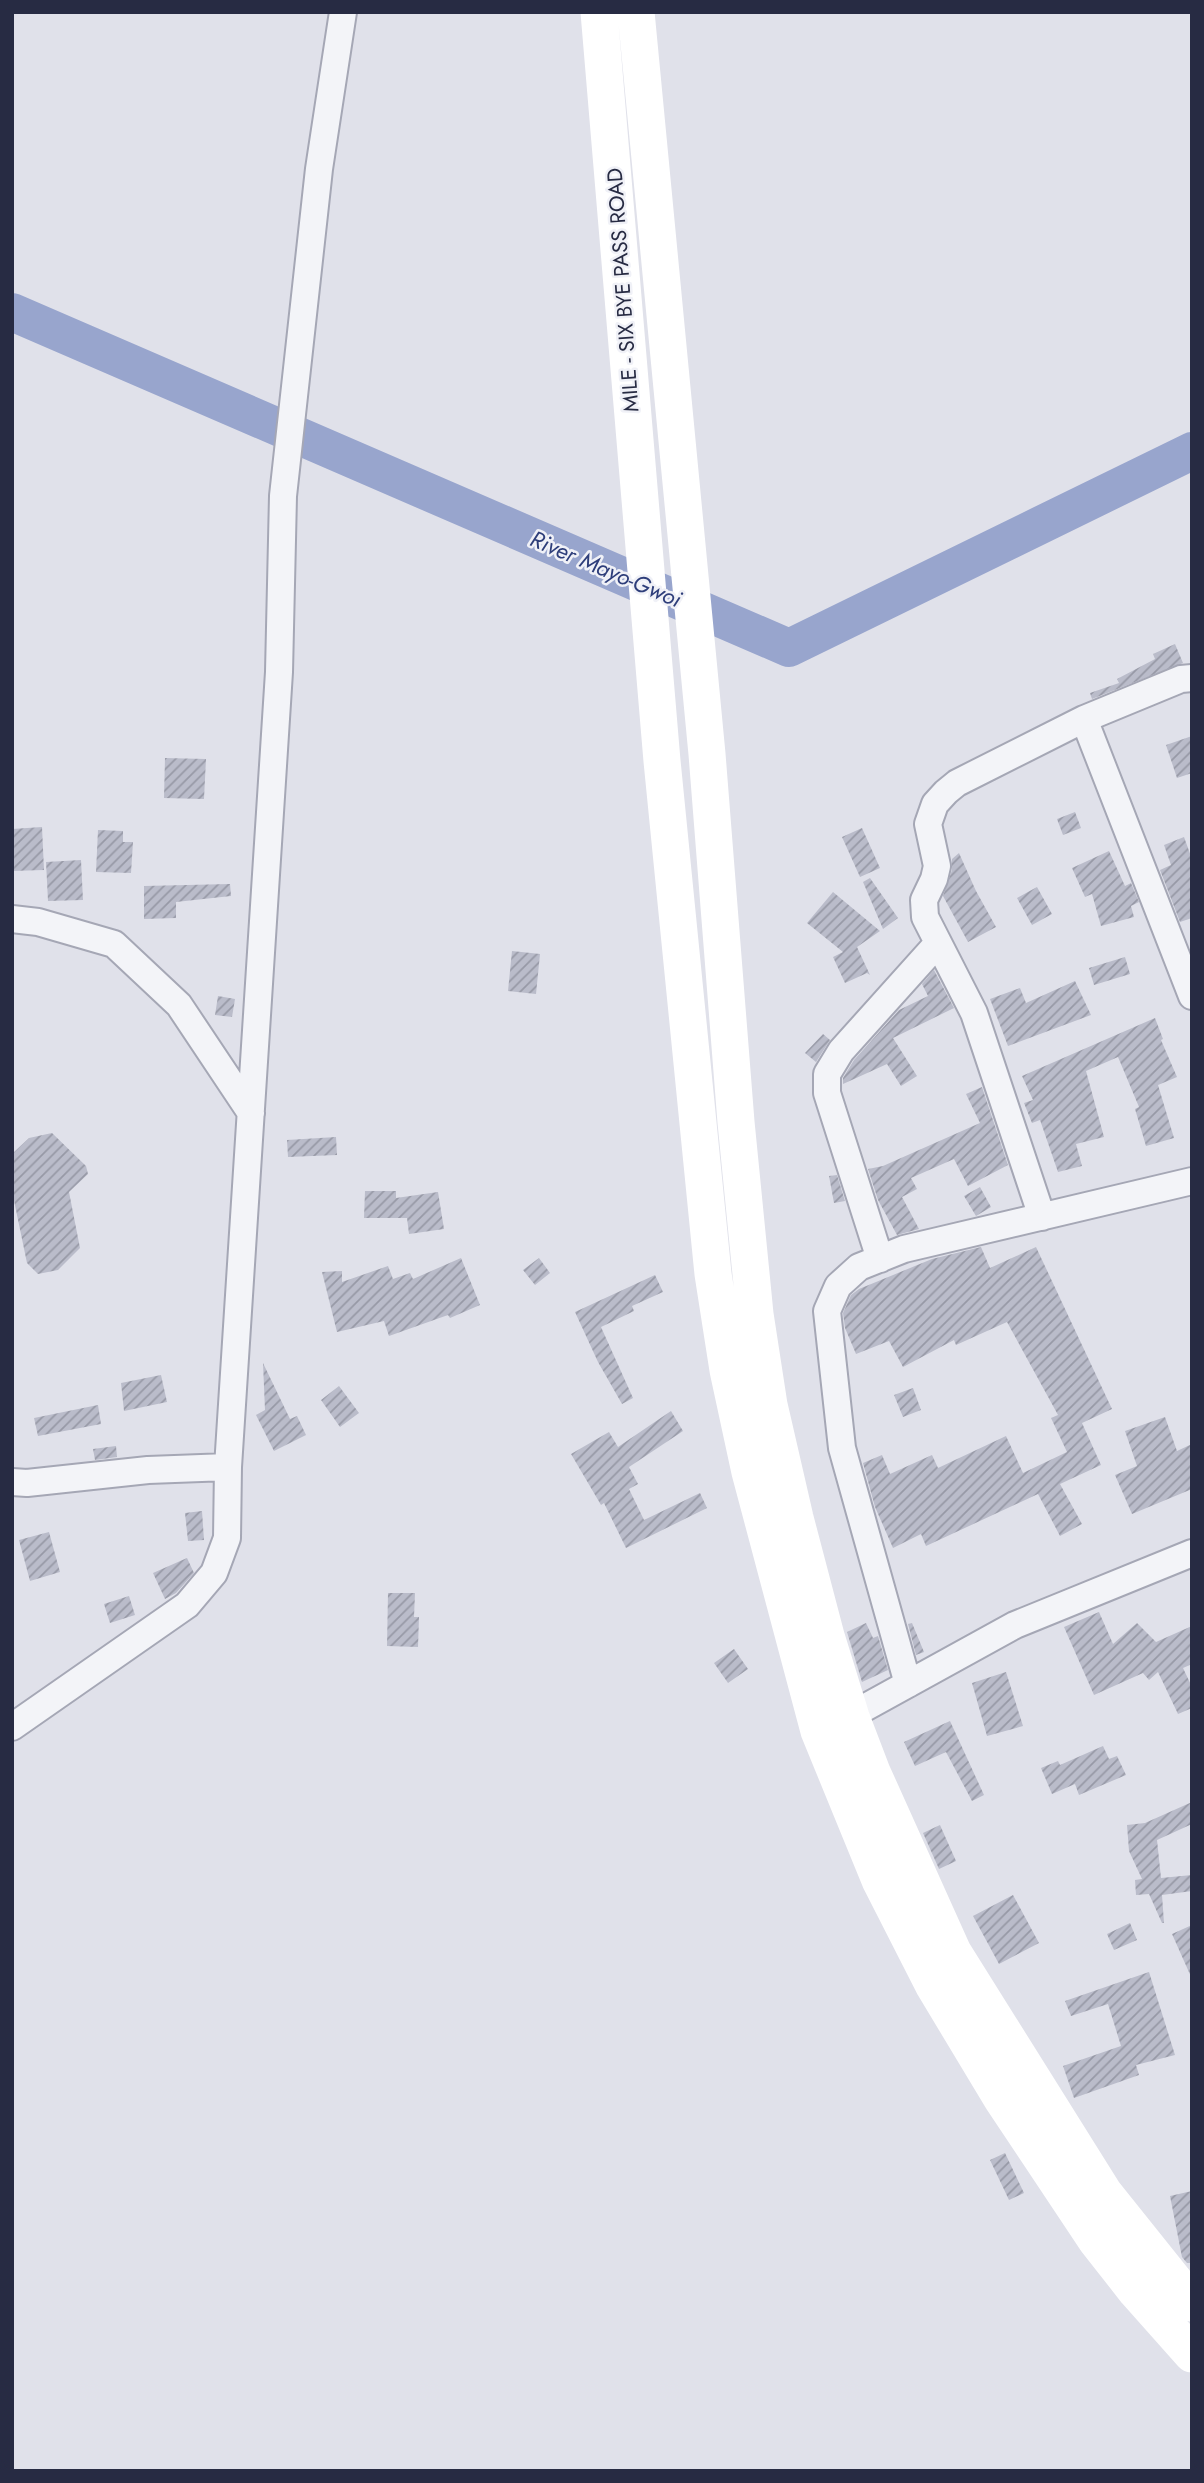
<svg xmlns="http://www.w3.org/2000/svg" width="1204" height="2483" viewBox="0 0 1204 2483" font-family="Jost,sans-serif">
<style>
.lines{fill:none;stroke-linecap:round;stroke-linejoin:round}
.river{stroke:#98a5cd;stroke-width:38}
.building{fill:url(#building-hatch)}
.street-casing{stroke:#a5a7b5;stroke-width:30}
.street{stroke:#f3f4f8;stroke-width:26}
.secondary{stroke:#fff;stroke-width:37}
.labels{text-anchor:middle;dominant-baseline:central;stroke-width:5;stroke-linejoin:round;paint-order:stroke}
.street-label{font-size:21px;fill:#272b43;stroke:#f0f1f7}
.water-label{font-size:23px;font-style:italic;fill:#2e3e7a;stroke:#f0f1f7}
</style>
<defs>
<pattern id="building-hatch" width="6" height="6" patternUnits="userSpaceOnUse" patternTransform="scale(1.75)"><rect width="6" height="6" fill="#babcca"/><path d="M-1 1l2-2M0 6l6-6M5 7l2-2" fill="none" stroke="#9799a6"/></pattern>
</defs>
<rect width="100%" height="100%" fill="#e0e1ea"/>
<g class="lines">
<path class="river" d="M12 312 789 648 1192 451"/>
</g>
<path class="building" d="M1175 644 1183 663 1092 699 1090 693 1119 683 1117 679 1155 659 1153 654Z
M1192 736V773L1177 778 1166 745Z
M165 758 206 759 204 799 164 798Z
M1075 812 1081 828 1063 835 1057 819Z
M42 827 44 870 12 871V829Z
M862 828 880 868 860 877 842 837Z
M98 830 123 831V842H133L131 873 96 872Z
M1184 837 1192 859V918L1180 922 1160 870 1171 865 1164 845Z
M1109 851 1125 886 1131 883 1139 902 1131 906 1134 917 1101 926 1092 894 1085 897 1072 868Z
M959 853 976 891 996 927 968 942 943 896 952 870V859Z
M81 860 83 900 48 901 46 862Z
M870 878 898 918 883 929 863 882Z
M230 884 231 896 176 902V918L144 919V886Z
M1037 887 1052 914 1032 925 1017 898Z
M833 892 880 931 857 947 870 975 867 973 845 983 833 957 843 952 807 923Z
M512 951 540 954 536 994 508 991Z
M1125 957 1130 974 1094 985 1089 968Z
M934 970 954 1008 893 1038 917 1076 901 1086 887 1064 843 1084V1078L854 1060 899 1010 928 996 922 984Z
M1075 981 1091 1015 1008 1046 990 999 1020 988 1026 1003Z
M218 996 235 999 232 1017 215 1015Z
M1155 1018 1163 1039 1161 1040 1177 1077 1158 1085 1174 1138 1146 1146 1135 1109 1139 1107 1118 1057 1086 1071 1104 1137 1076 1144 1082 1166 1058 1172 1040 1120 1032 1123 1024 1103 1033 1100 1022 1076Z
M823 1034 830 1040 816 1062 805 1053Z
M982 1087 1008 1165 968 1186 954 1159 911 1178 917 1189 902 1197 919 1229 897 1235 878 1200 868 1169 883 1166 980 1123 966 1094Z
M52 1133 86 1166 88 1174 69 1192 80 1248 58 1270 38 1274 27 1263 12 1191V1154L29 1138Z
M336 1137 337 1155 288 1157 287 1140Z
M837 1175 845 1201 834 1203 829 1176Z
M980 1187 991 1207 976 1216 964 1196Z
M365 1191H396V1198L438 1192 444 1229 409 1234 407 1218H364Z
M981 1247 990 1268 1036 1247 1112 1409 1082 1423 1101 1465 1060 1484 1082 1524 1060 1536 1038 1494 926 1546 921 1534 893 1548 875 1507 863 1463 882 1455 890 1474 932 1455 938 1468 1006 1436 1023 1473 1067 1452 1051 1418 1058 1415 1007 1322 956 1345 954 1340 903 1367 889 1341 856 1354 845 1328 843 1313 851 1295 859 1289 932 1259Z
M461 1258 480 1305 450 1318 448 1315 389 1336 384 1321 337 1332 322 1272 342 1271V1282L388 1266 393 1279 410 1273 413 1279Z
M539 1258 550 1273 535 1285 523 1270Z
M655 1275 663 1292 632 1306 634 1311 601 1327 633 1398 622 1404 598 1362 575 1312Z
M263 1363 290 1419 297 1416 306 1435 274 1451 256 1415 265 1410Z
M161 1375 167 1402 124 1411 121 1383Z
M339 1386 359 1413 340 1427 321 1400Z
M913 1388 921 1410 903 1417 894 1395Z
M98 1405 101 1424 38 1436 34 1418Z
M671 1411 683 1431 629 1467 638 1484 629 1489 644 1520 700 1493 707 1508 626 1548 604 1503 601 1505 571 1454 609 1432 618 1447Z
M1165 1417 1177 1451 1192 1444V1489L1132 1514 1115 1475 1137 1466 1125 1431Z
M116 1446 117 1457 95 1460 93 1449Z
M202 1511 204 1540 188 1541 185 1513Z
M49 1532 60 1572 30 1581 19 1540Z
M187 1558 194 1573 176 1593 165 1599 153 1573Z
M388 1593H415L414 1617H419L418 1647 387 1646Z
M129 1596 135 1615 110 1623 104 1604Z
M1099 1612 1113 1644 1137 1623 1156 1642 1192 1626V1664L1183 1668 1192 1687V1708L1178 1714 1158 1672 1149 1680 1143 1673 1094 1695 1064 1627Z
M866 1623 873 1638 878 1636 888 1670 862 1682 847 1632Z
M912 1623 924 1652 916 1655 908 1624Z
M734 1649 748 1669 728 1683 714 1663Z
M1006 1672 1023 1726 987 1736 972 1683Z
M950 1721 984 1795 972 1801 946 1752 915 1766 904 1742Z
M1103 1746 1109 1759 1117 1756 1126 1775 1079 1795 1075 1784 1052 1794 1041 1768 1058 1761 1060 1765Z
M1192 1802V1824L1157 1840 1161 1878 1192 1875V1891L1162 1895 1164 1923H1162L1149 1894 1136 1895 1135 1880 1142 1879 1129 1851 1127 1825 1145 1823Z
M940 1825 956 1861 939 1869 923 1833Z
M1013 1895 1039 1943 999 1964 973 1916Z
M1130 1923 1137 1940 1114 1950 1107 1934Z
M1192 1925V1979L1172 1934Z
M1149 1972 1175 2055 1136 2065 1139 2075 1074 2098 1063 2066 1121 2046 1108 2004 1071 2016 1065 2001Z
M1005 2153 1024 2193 1009 2200 990 2160Z
M1192 2191V2263H1187L1182 2257 1170 2196Z"/>
<g class="lines">
<g class="street-casing">
<path id="street" d="M1084 719 1192 996
M12 919 38 922 114 944 179 1005 251 1113
M1042 1217 974 1013 925 917 924 900 934 879 937 866 928 824 935 804 946 792 957 783 1084 719 1181 679 1192 678
M880 1259 827 1093V1074L841 1051 938 943
M12 1482 27 1483 148 1470 228 1467
M908 1684 842 1448 827 1311 838 1286 859 1267 904 1249 1192 1181
M837 1723 1015 1625 1192 1553
M12 1727 187 1605 214 1573 227 1538 228 1467 279 672 283 496 319 169 343 12"/>
</g>
<use href="#street" class="street"/>
<path class="secondary" d="M599 12 662 761 713 1274 728 1370 750 1472 819 1731 880 1880 934 1986 1002 2099 1096 2240 1136 2291 1192 2354
M636 12 707 754 736 1122 755 1314 769 1405 795 1518 826 1636 851 1717 872 1772 953 1952 1104 2193 1192 2303"/>
</g>
<g class="labels">
<g class="street-label">
<text transform="translate(623 290) rotate(-94)">MILE - SIX BYE PASS ROAD</text>
</g>
<g class="water-label">
<text transform="translate(606 569) rotate(23)">River Mayo-Gwoi</text>
</g>
</g>
<rect width="1204" height="2483" fill="none" stroke="#272b43" stroke-width="28"/>
</svg>
